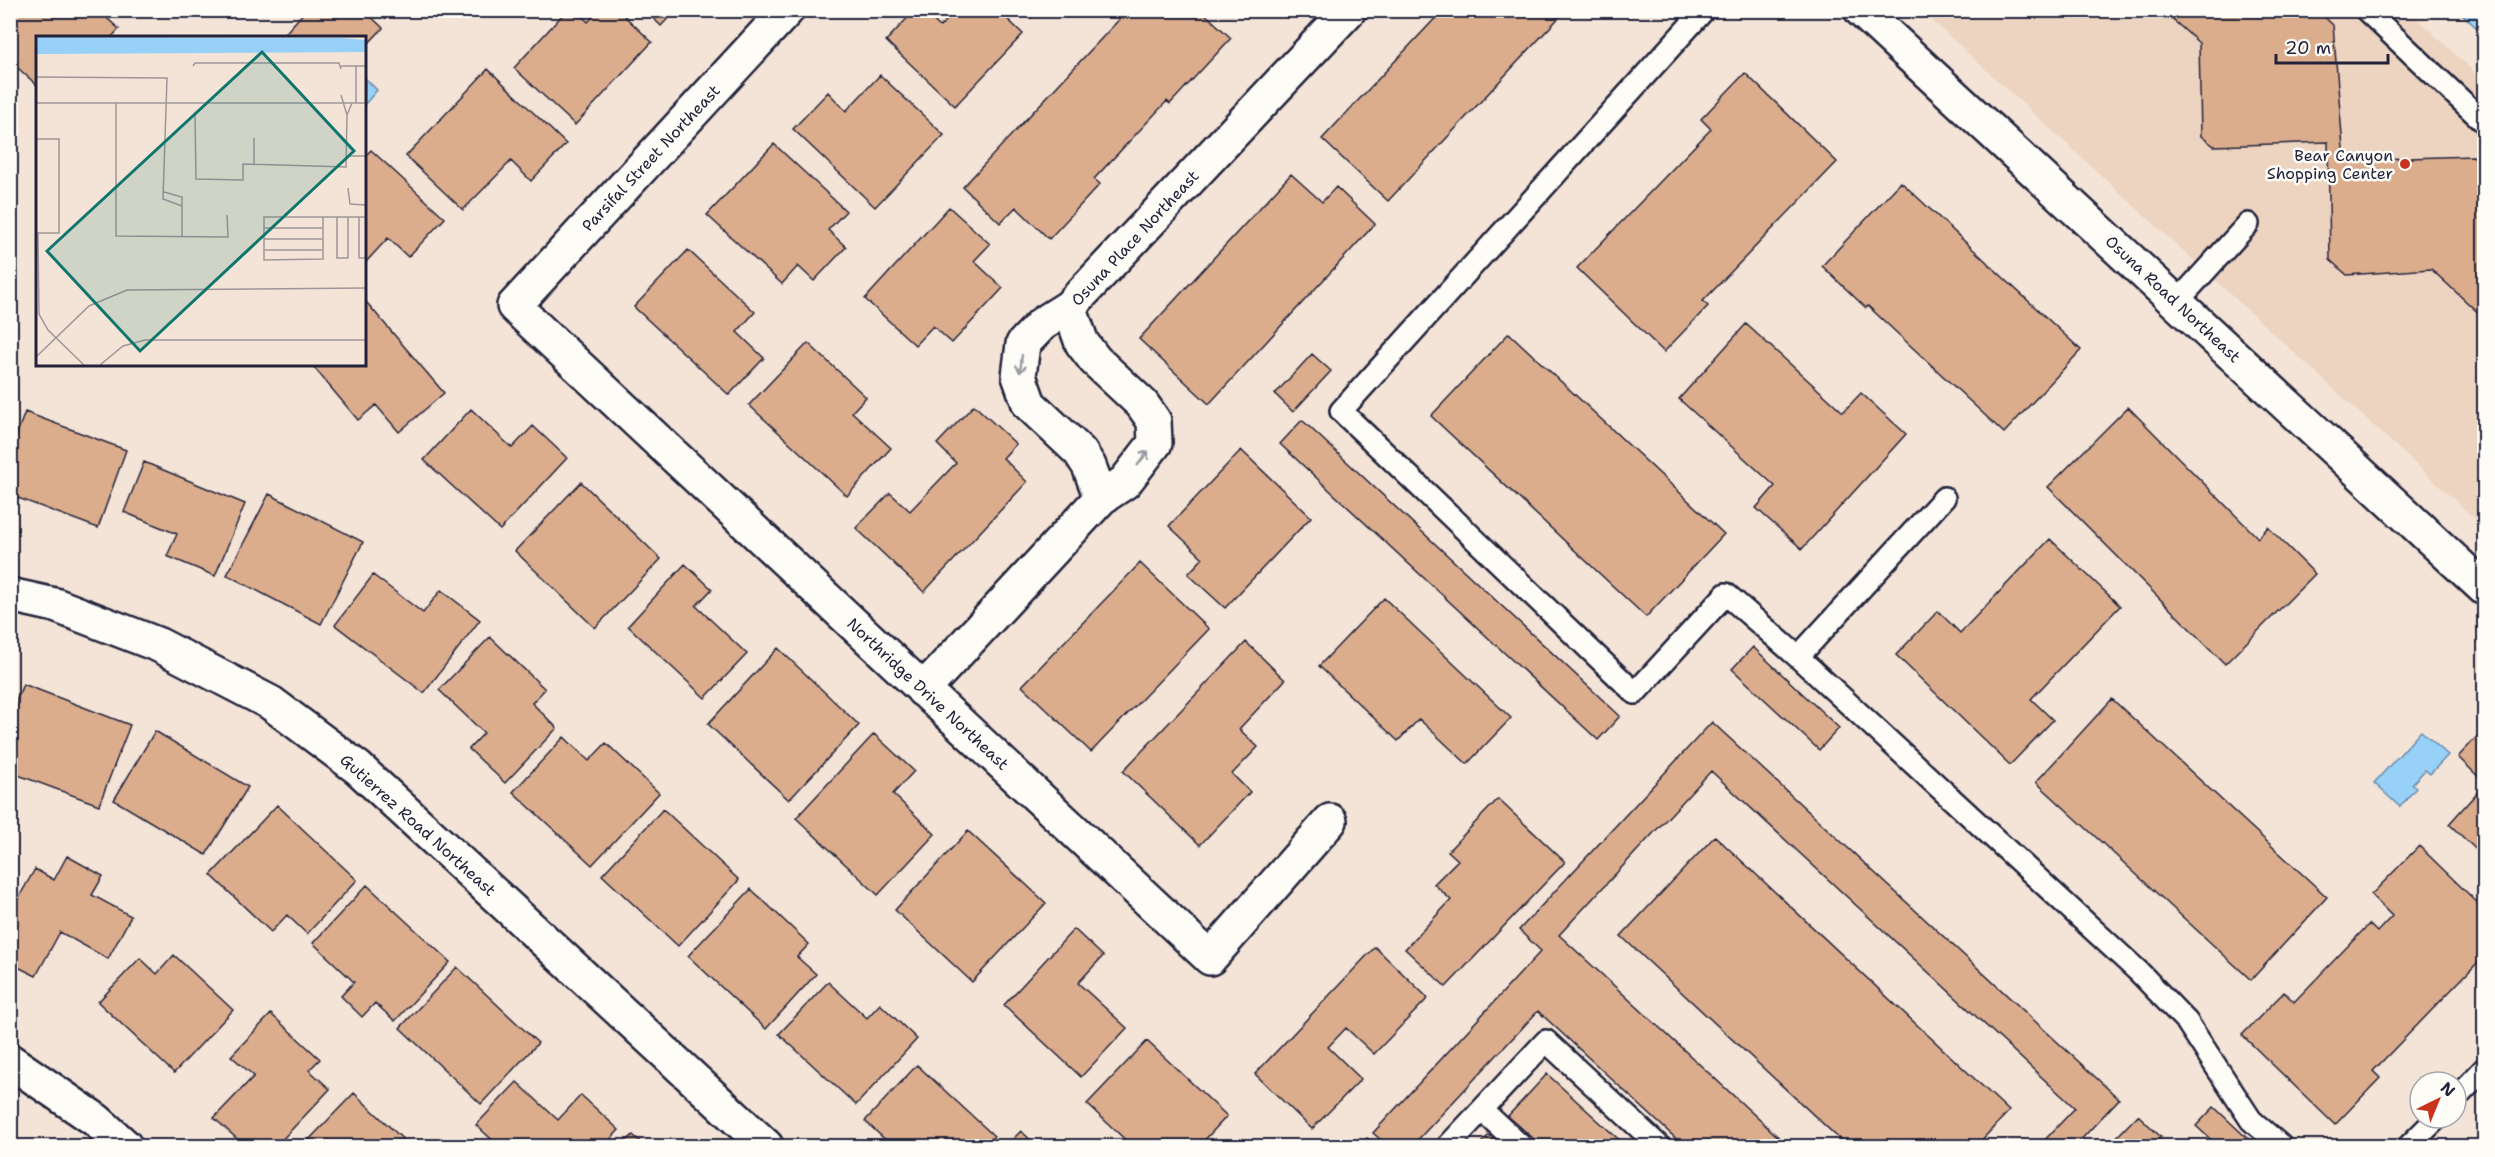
<svg xmlns="http://www.w3.org/2000/svg" width="2495" height="1157" viewBox="0 0 2495 1157" font-family="'Shantell Sans',sans-serif">
<style>
.built{fill:#ecd4c1}
.water{fill:#98d1f8;stroke:#698bac;stroke-width:1.5}
.building{fill:#dcad8d;stroke:#22223b;stroke-width:1.5}
.lines{fill:none;stroke-linecap:round;stroke-linejoin:round}
.service-casing{stroke:#22223b;stroke-width:26}
.minor-casing{stroke:#22223b;stroke-width:38}
.tertiary-casing{stroke:#22223b;stroke-width:38}
.service{stroke:#fdfcf7;stroke-width:21}
.minor{stroke:#fdfcf7;stroke-width:33}
.tertiary{stroke:#fdfcf7;stroke-width:33}
.oneway{stroke:#9a9aa2}
.poi-dot{fill:#c8321e;stroke:#fdfcf7;stroke-width:2}
.labels{text-anchor:middle;dominant-baseline:central;stroke-width:5;stroke-linejoin:round;paint-order:stroke}
.poi-label{font-size:16px;fill:#22223b;stroke:#fdfcf7;text-anchor:end}
.street-label{font-size:16px;fill:#22223b;stroke:#fdfcf7}
.inset-road{fill:none;stroke:#9f9699;stroke-width:1.5}
.view{fill:#0f766e;fill-opacity:0.15;stroke:#0f766e;stroke-width:3}
.inset-edge{fill:none;stroke:#22223b;stroke-width:3}
</style>
<rect width="100%" height="100%" fill="#f3e4d7"/>
<filter id="ink" filterUnits="userSpaceOnUse"><feTurbulence type="fractalNoise" baseFrequency=".0167" numOctaves="2"/><feDisplacementMap in="SourceGraphic" scale="12" xChannelSelector="R" yChannelSelector="G"/><feConvolveMatrix kernelMatrix="1 2 1 2 8 2 1 2 1" color-interpolation-filters="sRGB"/></filter>
<g filter="url(#ink)">
<path class="built" d="M1922 11H2409L2484 81V527Z"/>
<path class="water" d="M2459 11H2484V35Z
M365 78 377 90 365 104H364Z
M2421 731 2448 755 2430 774 2425 770 2412 784 2416 788 2400 807 2374 783Z"/>
<path class="building" d="M10 10H98L119 29 111 38H38V86L10 61Z
M364 10 383 28 364 48V38H281L306 10Z
M567 10H576L588 22 599 10H618L652 42 575 125 514 68Z
M645 10H676L661 26Z
M915 10H922L940 27 956 10H998L1023 34 955 106 886 41Z
M1024 10H1039L1032 18Z
M1128 10H1207L1204 13 1231 38 1170 104 1167 101 1094 179 1100 184 1049 239 1016 207 1000 223 963 187Z
M1443 10H1566L1388 201 1322 139Z
M2162 10H2317L2333 25 2344 160 2473 156 2484 167V318L2431 269 2347 275 2330 260 2328 142 2214 146 2201 136 2199 43Z
M488 69 566 144 531 181 511 161 463 210 406 156Z
M1745 73 1837 162 1703 301 1708 306 1664 352 1577 268 1711 129 1701 119Z
M880 75 944 135 875 207 793 129 828 92 846 111Z
M774 144 846 211 828 230 846 247 814 281 798 266 782 284 707 215Z
M371 150 445 218 408 257 388 238 364 264V157Z
M1291 174 1322 202 1336 187 1375 224 1209 404 1139 339Z
M1901 182 2081 350 2004 433 1868 306 1866 308 1822 266Z
M949 207 990 244 974 261 1003 288 952 343 933 326 915 345 865 299Z
M688 250 755 312 737 332 764 358 729 395 634 307Z
M367 303 444 393 399 432 376 405 358 420 311 364H364V305Z
M1746 324 1843 412 1861 393 1906 434 1802 549 1756 508 1775 486 1679 399Z
M1509 333 1724 534 1646 617 1431 416Z
M808 343 866 397 852 412 891 448 847 496 749 405Z
M1312 354 1331 371 1293 412 1275 394Z
M974 405 1016 444 1003 458 1027 482 924 592 856 528 890 493 910 511 956 463 937 444Z
M2128 407 2258 538 2268 527 2315 574 2225 664 2048 487Z
M471 409 512 448 533 426 567 458 500 530 424 460Z
M25 412 126 450 98 528 10 495V452Z
M1302 420 1620 716 1598 740 1280 444Z
M1241 450 1311 517 1225 608 1188 574 1203 558 1169 526Z
M144 462 245 504 215 576 167 556 177 534 124 512Z
M581 482 661 559 595 628 515 551Z
M269 494 363 542 321 624 227 575Z
M2050 539 2120 606 2031 699 2053 720 2010 765 1896 655 1938 611 1960 633Z
M1140 563 1209 629 1091 752 1022 686Z
M685 564 712 589 696 606 747 654 705 698 628 626Z
M373 575 423 613 441 590 480 620 424 693 335 625Z
M1384 598 1511 718 1467 764 1419 719 1398 741 1319 666Z
M490 637 545 689 532 703 557 728 505 783 469 749 484 733 439 690Z
M1246 642 1285 680 1239 729 1258 747 1232 774 1250 792 1200 845 1123 771Z
M1753 647 1839 728 1819 750 1732 669Z
M778 648 859 725 789 800 708 724Z
M23 684 130 725 99 805 10 772V717Z
M2112 699 2327 897 2251 980 2036 782Z
M1712 722 2119 1099 2075 1146H2039L2075 1108 1711 771 1559 935 1788 1146H1684L1538 1011 1412 1146H1388L1373 1133 1541 951 1519 930Z
M2484 729V782L2458 757Z
M155 731 248 787 206 855 114 800Z
M874 734 914 771 893 794 935 834 878 895 796 818Z
M564 737 589 761 606 743 659 793 592 865 513 792Z
M2484 785V857L2449 824Z
M1498 799 1565 862 1446 987 1405 949 1451 900 1434 884 1458 860 1448 851Z
M277 805 357 880 307 934 287 915 271 932 211 875Z
M663 809 739 880 678 946 602 875Z
M968 831 1046 903 972 982 895 910Z
M1715 836 2009 1111 1976 1146H1847L1621 936Z
M2419 846 2484 909V956L2373 1071 2380 1078 2335 1125 2242 1035 2284 992 2294 1002 2369 924 2377 932 2392 916 2371 895Z
M67 856 103 876 92 895 131 916 108 959 60 932 36 976 10 963V913L35 869 54 880Z
M367 885 450 962 395 1021 375 1003 362 1017 341 996 354 982 313 943Z
M751 889 809 944 797 957 816 974 766 1029 688 956Z
M1074 929 1103 956 1078 983 1127 1028 1081 1077 1004 1005Z
M1375 947 1428 998 1374 1054 1346 1028 1328 1047 1361 1079 1312 1129 1255 1074Z
M174 955 233 1010 174 1073 98 1002 140 958 157 974Z
M457 967 538 1043 481 1104 400 1028Z
M828 982 867 1018 880 1004 917 1039 856 1105 779 1034Z
M271 1014 320 1059 309 1070 330 1089 276 1146H245L214 1118 254 1076 231 1056Z
M1147 1041 1227 1116 1199 1146H1132L1087 1104Z
M917 1065 994 1136 984 1146H892L865 1121Z
M1547 1074 1626 1146H1542L1508 1116Z
M517 1082 558 1120 581 1095 619 1130 604 1146H499L476 1125Z
M354 1093 410 1146H303Z
M2214 1107 2249 1140 2243 1146H2218L2196 1126Z
M2138 1115 2161 1137 2152 1146H2108Z
M1021 1131 1037 1146H1006Z
M633 1135 645 1146H621Z
M1489 1135 1502 1146H1478Z
M1367 1138 1376 1146H1360Z"/>
<g class="lines">
<g class="service-casing">
<path id="service" d="M1704 10 1341 411 1635 693 1726 594 1798 657 2139 972 2187 1022 2251 1120 2281 1146
M2366 10 2484 122
M2177 302 2248 224
M1798 657 1944 498
M2456 1098 2484 1069
M1482 1110 1521 1146
M1448 1146 1546 1041 1659 1146
M2409 1146 2437 1118"/>
</g>
<g class="minor-casing">
<path id="minor" d="M787 10 514 306 1210 958 1330 821
M1101 498 1089 466 1080 452 1029 404 1019 376 1023 344 1042 324 1069 307 1349 10
M10 595 55 605 159 645 271 703 358 768 766 1146
M923 690 1101 498 1125 482 1155 443 1154 421 1142 404 1095 360 1082 343 1069 307
M10 1061 96 1120 125 1146"/>
</g>
<g class="tertiary-casing">
<path id="tertiary" d="M1861 10 2484 588"/>
</g>
<use href="#service" class="service"/>
<use href="#minor" class="minor"/>
<use href="#tertiary" class="tertiary"/>
</g>
<defs><path id="oneway-shaft" d="M-6 0H5M1.5-3L5.5 0L1.5 3" fill="none" stroke-width="1.6" stroke-linecap="round" stroke-linejoin="round" transform="scale(1.5)"/></defs>
<g class="oneway">
<use href="#oneway-shaft" transform="translate(1021 364) rotate(96)"/>
<use href="#oneway-shaft" transform="translate(1143 458) rotate(-53)"/>
</g>
</g>
<circle class="poi-dot" cx="2405" cy="164" r="6"/>
<g class="labels">
<g class="poi-label">
<text x="2393" y="155">Bear Canyon<tspan x="2393" dy="18">Shopping Center</tspan></text>
</g>
<g class="street-label">
<text transform="translate(651 158) rotate(-47)">Parsifal Street Northeast</text>
<text transform="translate(1135 238) rotate(-47)">Osuna Place Northeast</text>
<text transform="translate(2173 299) rotate(43)">Osuna Road Northeast</text>
<text transform="translate(928 694) rotate(43)">Northridge Drive Northeast</text>
<text transform="translate(418 825) rotate(42)">Gutierrez Road Northeast</text>
</g>
</g>
<g transform="translate(36 36)">
<rect width="330" height="330" fill="#f3e4d7"/>
<path d="M0 1 306 2 330 4V16L8 18H0Z" fill="#98d1f8"/>
<path class="inset-road" d="M157 30 159 27H303L305 33M305 30H330M0 41 131 42 127 163 146 170M305 59 311 79 316 67M0 67H330M80 67V200L192 201 191 179M320 67V30M159 78 160 143 207 144V128L310 131 311 79M218 102V128M0 103H23V197H0M310 120H330M312 152 314 168 330 169M128 156 146 161V201M287 181V223L228 224V181H330M301 181V222H312V181M323 181V222H330M228 192H287M2 197 3 278 12 294 48 329M228 203H287M228 214H287M0 321 53 270 91 254 330 252M64 329 87 310 109 304H330"/>
<path class="view" d="M226 16 318 115 104 315 11 215Z"/>
<rect width="330" height="330" class="inset-edge"/>
</g>
<rect width="2495" height="1157" fill="none" stroke="#fdfcf7" stroke-width="36"/>
<rect x="18" y="18" width="2459" height="1121" fill="none" stroke="#22223b" stroke-width="2" filter="url(#ink)"/>
<g transform="translate(2438 1100) rotate(43)"><circle r="28" fill="#fdfcf7" stroke="#a5a5ac" stroke-width="1.5"/>
<path d="M0-4.5L10 22L0 15L-10 22Z" fill="#c8321e"/>
<text y="-9" font-size="16" font-weight="bold" text-anchor="middle" fill="#22223b">N</text>
</g>
<path d="M2276 54v9h112v-9" fill="none" stroke="#22223b" stroke-width="3"/>
<text x="2285" y="54" font-size="18" fill="#22223b" stroke="#fdfcf7" stroke-width="4.5" paint-order="stroke">20 m</text>
</svg>
